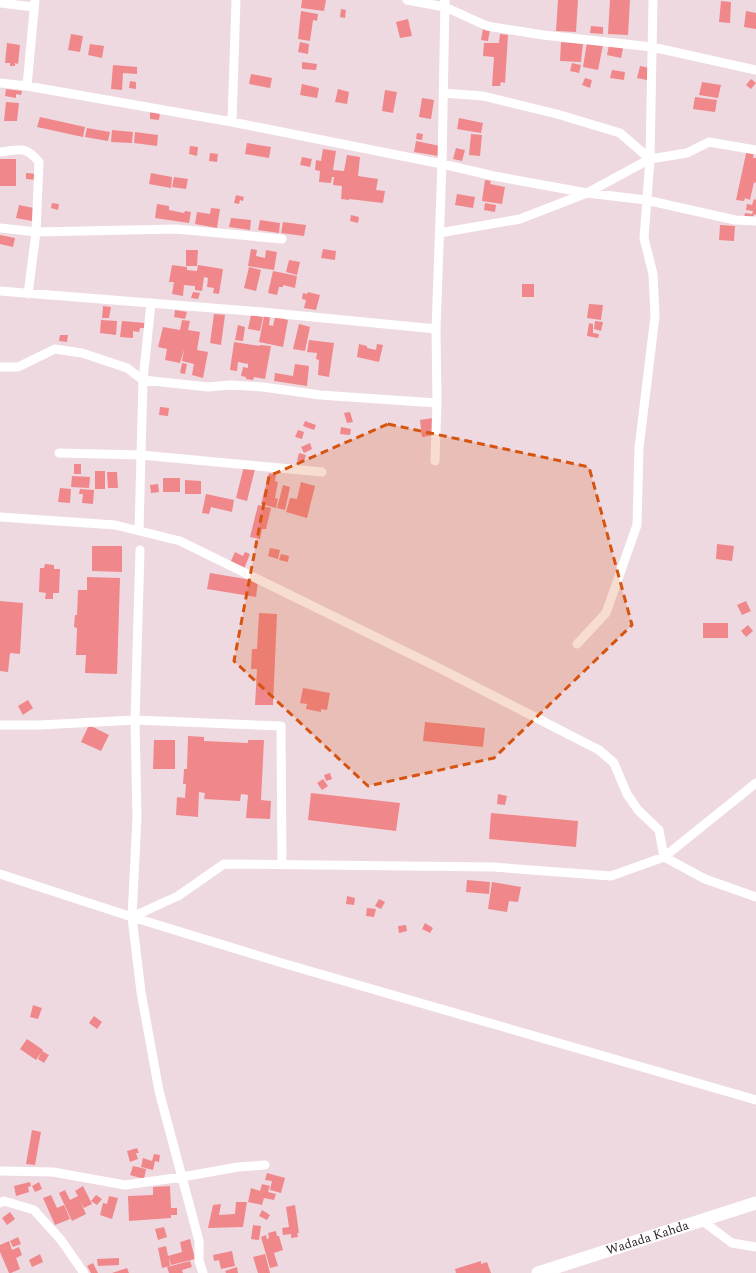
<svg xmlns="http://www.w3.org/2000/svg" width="756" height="1273" viewBox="0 0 756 1273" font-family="Spectral,serif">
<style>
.building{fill:#f0878a}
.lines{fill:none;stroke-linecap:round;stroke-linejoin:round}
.street{stroke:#fff;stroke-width:9}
.secondary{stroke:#fff;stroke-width:13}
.marked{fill:#d6540f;fill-opacity:0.2;stroke:#d6540f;stroke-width:3;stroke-dasharray:8 5;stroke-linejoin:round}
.labels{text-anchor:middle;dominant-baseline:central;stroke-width:4;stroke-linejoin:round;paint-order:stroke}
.street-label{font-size:13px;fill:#2f272a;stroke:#eed9e1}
</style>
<rect width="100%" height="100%" fill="#eed9e1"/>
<path class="building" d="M302 0H326L324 11 301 8Z
M558 0H578L576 32 556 31Z
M610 0H630L628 35 608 34Z
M721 1 731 2 730 23 719 22Z
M341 9 346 10 345 18 340 17Z
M301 11 318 14 317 21 313 20 310 41 298 39Z
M746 11 756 13V29L744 27Z
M408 19 412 36 400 38 396 22Z
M591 26 603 27V34L590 33Z
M483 29 490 30 488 41 481 40Z
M71 34 83 36 80 52 68 50Z
M500 34 508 35 505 83 501 82 500 86H492L494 57 483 56 484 43H499Z
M300 42 309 44 308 54 298 52Z
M561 42 583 44 581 62 560 61Z
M587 42 603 45 598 70 583 67Z
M7 43 20 45 18 64 15 63V66H10V63H5Z
M90 44 104 46 102 58 88 55Z
M609 45 623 48 621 58 607 55Z
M302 62 317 64 316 70 302 69Z
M572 63 581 65 579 73 570 71Z
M113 65 137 67V74L123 73 122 90 111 89Z
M640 66 650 68 647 80 637 78Z
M612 70 625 72 624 80 610 78Z
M251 74 272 78 270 88 249 84Z
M585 78 592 80 590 88 582 85Z
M751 79 756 83 751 89 746 85Z
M130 81 136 82V89L129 88Z
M702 82 721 85 718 98 699 95Z
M302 84 319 88 317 98 300 95Z
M6 89 22 91 21 95 16 94V98L5 96Z
M338 89 349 92 347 104 335 102Z
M385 90 397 92 393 113 382 111Z
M695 97 717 100 715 112 693 109Z
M422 98 434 100 431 119 419 117Z
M6 102 19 103 17 121H4Z
M150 112 160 113 159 120 150 119Z
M40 117 85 127 83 137 37 127Z
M459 118 483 123 481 133 457 129Z
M87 128 110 132 108 141 85 137Z
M112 130 133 132 132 143 111 142Z
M135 132 158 135 157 146 134 143Z
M417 133 423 134 422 140 416 139Z
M471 134 482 135 480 156 469 155Z
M416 141 440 146 438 156 414 152Z
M247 143 271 147 269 158 245 154Z
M190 146 198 147 197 156 189 154Z
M456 148 465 150 462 161 453 159Z
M323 149 336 151 333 170 344 171 347 155 360 157 358 176 378 179 376 190 385 191 383 203 349 199V200L341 199 342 186 333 185 334 177H332L331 183 319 182 320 171 315 170 316 160 321 161Z
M747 149 754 151 753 158H756V183L754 182 750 200 745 198 744 201 736 200Z
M210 153 218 154 217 162 209 161Z
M302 157 312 159 310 167 300 165Z
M0 159H16V186H0Z
M26 173 37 174V180L26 179Z
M151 173 172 177 171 188 149 184Z
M174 177 188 179 186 189 172 187Z
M485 180 491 181 490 184 505 187 502 204 482 201Z
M457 194 475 197 473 208 455 205Z
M236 195 244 197 243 201 240 200 239 204 234 203Z
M754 199 756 200V215L754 214 753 220 744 218 745 213 752 214 753 211 746 210 747 204 752 205Z
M52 203 59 204 58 210 51 208Z
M485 203 496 205 495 212 484 210Z
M157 204 169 206V210L184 213 185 211 191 212 189 223 155 218Z
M19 205 34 208 32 221 16 218Z
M211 208 220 209 217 228 195 224 197 212 210 214Z
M351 215 359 217 358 223 350 221Z
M231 218 251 220 250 230 229 227Z
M260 220 280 223 279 233 258 230Z
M283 222 306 225 304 236 281 233Z
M720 225 735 226 734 241 719 240Z
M0 235 15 238 13 247 0 244Z
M251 249 257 250 256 256 265 258 266 250 277 252 274 270 248 266Z
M323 249 336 251 335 260 321 258Z
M186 250H198L197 266H186Z
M289 260 300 262 297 275 286 272Z
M172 265 187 267V270L197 271 198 265 223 269 219 294 213 293 214 288 207 287 208 278 204 277 202 291 195 290V286L184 285 183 296 172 294 174 282H169Z
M249 267 261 270 256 291 244 288Z
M273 271 297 276 295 288 283 285V287H279L277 295 268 293Z
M522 284H534V297H522Z
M193 292 200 293 198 299 191 298Z
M308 292 320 295 316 310 304 308 306 300 302 299 303 293 307 294Z
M589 304 603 305 601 320 587 318Z
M103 306 111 307 109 318H102Z
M175 310 187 312 185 319 174 317Z
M214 314 225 315 221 345 210 343Z
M251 315 263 317 260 331 248 329Z
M264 316 270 317 269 325 273 326 275 317 288 320 283 347 259 342Z
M101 320 117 321 116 335 100 333Z
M182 320 190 321 188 330 200 332 197 350 208 352 203 378 192 375 194 364 182 361 184 349 180 363 165 360 167 349 158 347 163 327 180 330Z
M122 321 145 323 144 328H140L139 332 133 331V338L120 337Z
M595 321 603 322 601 331 594 329Z
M589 323 593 324V333L599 334 598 338 587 336Z
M299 324 310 327 305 351 293 349Z
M238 325 245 327 243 341 235 340Z
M60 335H68L67 342 59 341Z
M309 340 334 343 329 377 318 375 319 360 316 359 317 353 307 352Z
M234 342 260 346V345L271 346 265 379 254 377 253 380 246 379V377L241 376 243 367 248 368V364L238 362 237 371 230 370Z
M359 344 367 346V348L376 350 377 344 383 345 379 362 357 357Z
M182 363 187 364 185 374 180 373Z
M295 364 309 366 307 386 274 381 275 373 293 376Z
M160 407 169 408 168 416 159 415Z
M350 412 353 422 347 423 344 413Z
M433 418 435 435 422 437 420 420Z
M305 421 316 425 314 430 303 426Z
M341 427 351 429 350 435 340 434Z
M298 430 304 432 302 439 295 437Z
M310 443 312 449 304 453 301 447Z
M299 453 306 455 304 462 297 461Z
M74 464H81V474H74Z
M244 466 255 469 247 501 236 498Z
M95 471H105V489H95Z
M107 472H117L118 488H108Z
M269 473 276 475 275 481 278 482 275 498 278 499 276 508 261 504Z
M72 476 90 477 89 488 71 487Z
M163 478H180V492H163Z
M185 480 201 481V494H185Z
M301 482 315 486 307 518 286 512 290 498 297 499Z
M158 484 159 492 151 493 150 485Z
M283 485 290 487 285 510 277 508Z
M60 488 71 489 70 503 58 502Z
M80 489 94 490 93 504 82 503 83 494H79Z
M206 494 234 500 232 512 211 507 209 514 202 513Z
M258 505 271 508 266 529H262L260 539 250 537Z
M717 544 734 546 732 561 716 559Z
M92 546H122V572L92 571Z
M270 548 280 550 278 559 268 556Z
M235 552 243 556 245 552 250 554 244 569 230 563Z
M281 554 289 556 288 562 279 560Z
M45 564 54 565V569H60L59 593H53V599H45L46 593 39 592 40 568H44Z
M210 573 258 581 256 597 207 589Z
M87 577 120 578 117 674 85 673 86 655H76L77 628 74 627 75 615H77L78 590H87Z
M0 601 23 603 20 654 10 653 8 672 0 671Z
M746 601 751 611 742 615 737 605Z
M259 613 277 614 273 705H255L257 669H251L252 649H257Z
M703 623H728V638H703Z
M748 625 753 631 746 637 741 631Z
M303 688 330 693 327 710 321 709V712L306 709 307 704 300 703Z
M28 700 33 708 23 715 18 706Z
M425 722 485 728 483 747 423 741Z
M89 725 109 735 101 751 81 742Z
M188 736 204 737V741L248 743V740H264L261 800 271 801 270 819 246 818 248 795 241 794 240 801 204 799 205 793 199 792 198 817 176 815 177 797 185 798 186 784H183L184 769H187Z
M154 740H175V769H153Z
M330 773 332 779 326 781 324 775Z
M323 779 328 786 322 790 317 783Z
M311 793 400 803 396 831 308 820Z
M498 794 507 796 505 805 497 804Z
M491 813 578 821 576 847 489 839Z
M467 880 490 882 489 894 466 892Z
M492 882 521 887 518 902 509 901 507 912 488 909Z
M347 896 355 898 354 905 346 904Z
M379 899 385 902 381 909 375 906Z
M367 908 376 909 374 917 366 916Z
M425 923 433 928 430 933 422 929Z
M406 925 407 931 399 933 398 926Z
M33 1005 42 1008 38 1019 30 1017Z
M94 1016 102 1022 97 1029 89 1023Z
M27 1039 43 1050 36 1060 20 1049Z
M42 1051 49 1055 44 1063 38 1059Z
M32 1130 41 1132 35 1165 26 1164Z
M137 1148 139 1153H136L138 1159 130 1162 127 1151Z
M154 1154 160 1155 159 1162 155 1161 153 1170 141 1167 143 1158 152 1161Z
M133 1166 146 1169 144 1179 130 1175Z
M267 1173 285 1178 281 1193 270 1190 272 1181 265 1180Z
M30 1182 31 1186 28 1187 29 1192 16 1196 14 1186Z
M39 1182 42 1189 35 1192 32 1186Z
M262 1184 270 1186 268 1192 276 1194 274 1200 264 1198 262 1205 248 1202 251 1188 260 1191Z
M83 1186 92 1204 84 1208 80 1201 86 1214 72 1221 59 1193 65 1190 70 1200 78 1196 75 1191Z
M170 1186 171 1208H177V1215H171V1218L129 1221 128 1196 153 1195V1187Z
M51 1195 57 1208 64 1205 70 1219 55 1225 43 1198Z
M96 1195 102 1199 97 1205 91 1201Z
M109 1196 118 1198 112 1219 100 1215 103 1203 107 1204Z
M236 1202H247L243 1227 208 1228 213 1205 221 1204 219 1215 235 1214Z
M295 1205 299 1233H297L298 1237 291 1238V1234L283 1235 282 1228 289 1227 286 1207Z
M262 1210 270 1215 267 1220 259 1216Z
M10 1212 15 1219 7 1225 2 1218Z
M253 1225 261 1226 259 1240 251 1239Z
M164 1227 167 1237 158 1240 155 1229Z
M276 1231 277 1236H279L283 1250 274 1253 278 1266 270 1268 261 1237 266 1235 267 1239 269 1238 268 1233Z
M18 1237 21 1244 13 1247 10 1241Z
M190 1239 195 1259 171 1265 169 1257 170 1266 162 1268 158 1248 166 1246 168 1256 182 1252 180 1242Z
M9 1241 12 1250 19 1247 22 1255 16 1258 20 1269 11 1273H9L0 1252V1245Z
M232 1251 235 1266 221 1269 219 1260 214 1261 213 1255Z
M40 1254 43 1262 32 1267 29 1260Z
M265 1254 270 1273H258L253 1257Z
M119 1258V1265L98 1266 97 1259Z
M190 1261 192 1267 182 1270 183 1273H169L167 1267Z
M481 1261V1264L487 1262 491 1273H456L455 1269Z
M93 1263 98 1273H91L87 1266Z
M237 1267 238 1273H226L225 1271Z
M127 1268 129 1273H112Z"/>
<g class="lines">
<path class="street" d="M407 0 445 7 487 26 543 35 652 47 756 70
M0 3 34 7
M0 83 27 86 232 122 442 164 494 176 587 193 646 200 735 220 756 221
M27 86 35 0
M443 93 483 96 557 114 620 133 650 159
M232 122 236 0
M0 152C20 150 25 145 39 162L36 232 28 294
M0 228 36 232 176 229 282 239
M439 233 520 219 587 193 650 159 687 153 709 142 756 150
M0 291 262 312 436 329
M0 367H18L55 349 82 353 127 368 143 380 208 387 230 385 263 387 320 395 437 403
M59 453 141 455 322 472
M435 461 437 403 436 329 442 164 445 0
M0 517 115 525 180 541 443 670 599 750 614 763 627 794 638 810 659 830 664 857 705 879 756 897
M139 530 143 380 151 303
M140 550 135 720 281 726 282 864
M577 644 606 613 637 525 639 448 655 316 653 274 644 238 650 159 653 0
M0 725H40L135 720 137 817 132 917
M0 874 132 917 282 963 756 1100
M0 1171 53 1172 125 1185 182 1177 238 1167 265 1165
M0 1203 4 1201 34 1210 61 1240 84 1273
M701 1220 732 1243 756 1247
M203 1273 199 1261V1241L159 1091 141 992 132 917 178 896 224 864 493 867 611 876 664 857 756 783"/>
<path class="secondary" id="s1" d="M538 1273 756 1203"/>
</g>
<path class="marked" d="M388 424 589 467 632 625 494 758 368 786 234 661 269 476Z"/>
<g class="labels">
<g class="street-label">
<text stroke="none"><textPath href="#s1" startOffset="115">Wadada Kahda</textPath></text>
</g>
</g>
</svg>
